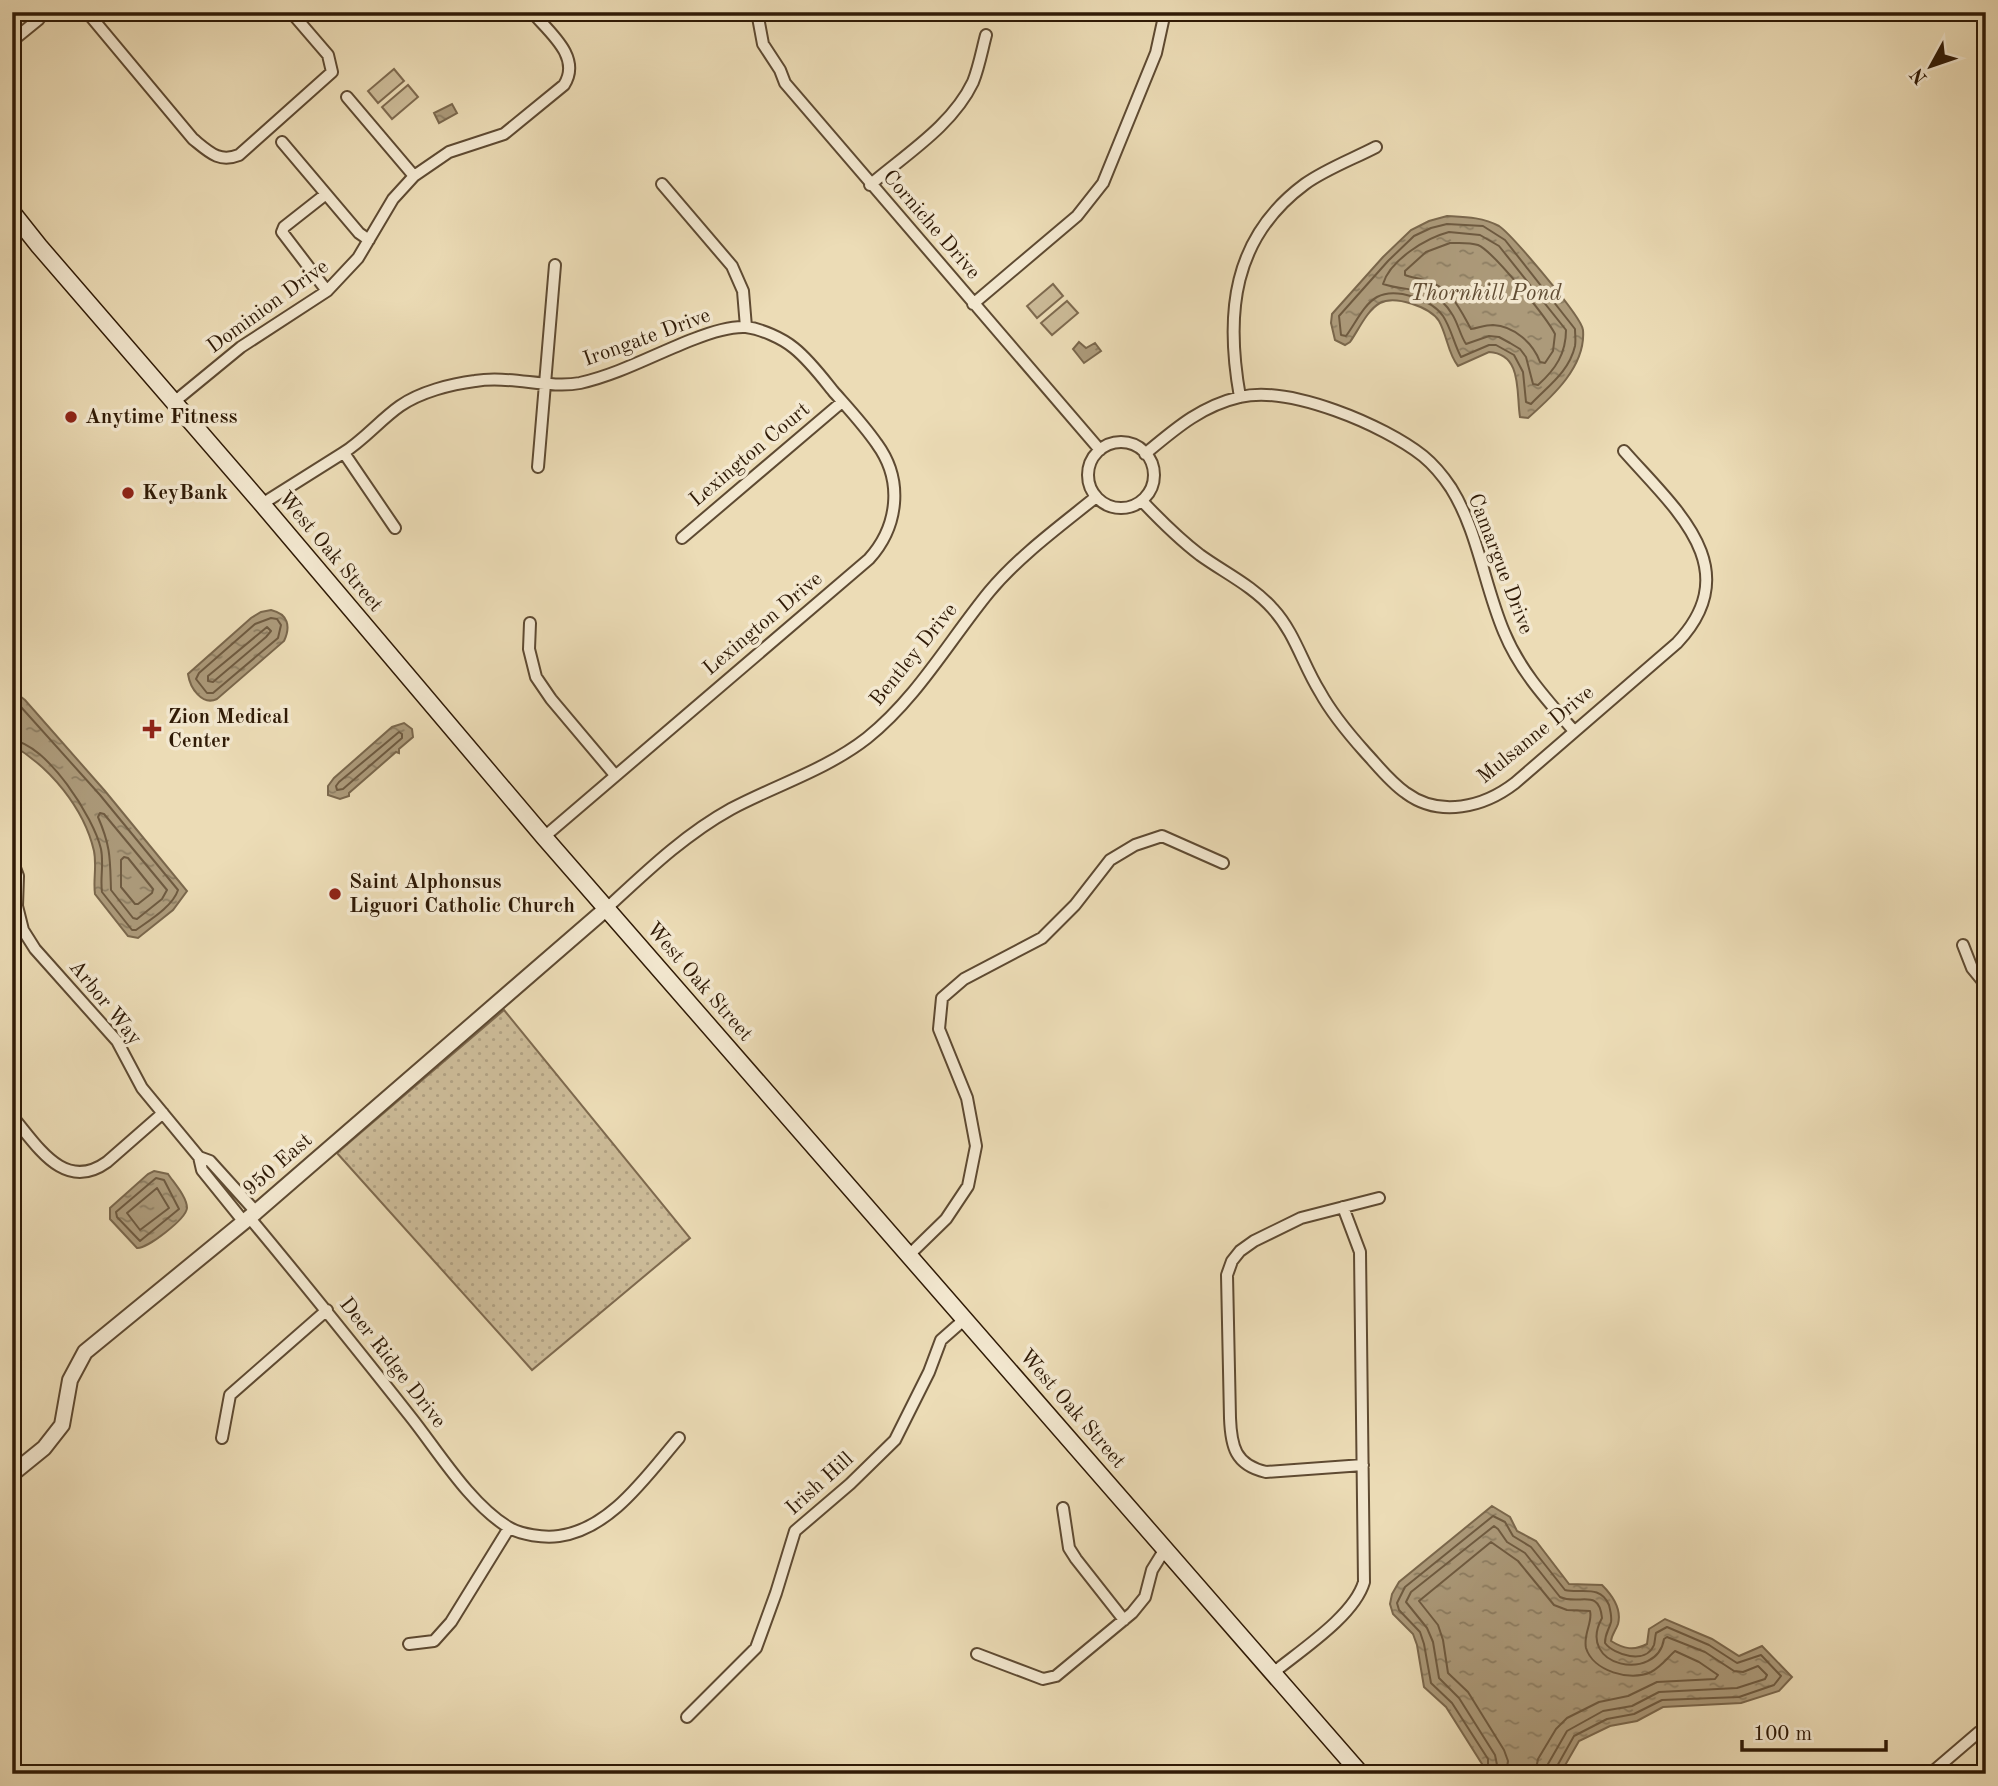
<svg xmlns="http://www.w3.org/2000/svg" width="1998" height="1786" viewBox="0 0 1998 1786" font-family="'Old Standard TT',serif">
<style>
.park{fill:url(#park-dots);stroke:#7e6a4f;stroke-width:2}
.pitch{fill:#ccbb98;stroke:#7e6a4f;stroke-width:2}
.water{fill:url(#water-ripples);stroke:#7a674c;stroke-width:2}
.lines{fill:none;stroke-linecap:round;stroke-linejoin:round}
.shore{stroke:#6e5a40;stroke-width:2}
.minor-casing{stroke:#5e4a32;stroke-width:14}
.tertiary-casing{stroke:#5e4a32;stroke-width:18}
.secondary-casing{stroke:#2f1a06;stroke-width:19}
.minor{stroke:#f3e8d0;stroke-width:10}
.tertiary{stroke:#f3e8d0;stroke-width:14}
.secondary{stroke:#f3e8d0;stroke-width:16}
.poi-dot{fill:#8f2418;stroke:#f3e8d0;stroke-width:2.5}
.labels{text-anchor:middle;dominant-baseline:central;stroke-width:7;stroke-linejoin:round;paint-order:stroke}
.street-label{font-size:21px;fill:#2f1a06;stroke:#f3e8d0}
.poi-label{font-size:21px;font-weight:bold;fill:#2f1a06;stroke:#f3e8d0;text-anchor:start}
.water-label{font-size:23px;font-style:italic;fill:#614d34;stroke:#f3e8d0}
</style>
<defs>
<pattern id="park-dots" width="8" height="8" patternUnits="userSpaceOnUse" patternTransform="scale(1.75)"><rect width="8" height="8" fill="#ccbb98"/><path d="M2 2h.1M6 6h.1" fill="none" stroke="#b0a082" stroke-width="1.8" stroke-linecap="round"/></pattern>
<pattern id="water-ripples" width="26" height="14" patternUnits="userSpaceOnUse" patternTransform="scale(1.75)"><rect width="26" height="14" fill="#ac9a7a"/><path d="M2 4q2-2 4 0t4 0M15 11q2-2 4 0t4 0" fill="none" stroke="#8c7d62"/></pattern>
</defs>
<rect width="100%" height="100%" fill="#ecdcb6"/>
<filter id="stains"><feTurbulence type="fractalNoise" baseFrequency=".00286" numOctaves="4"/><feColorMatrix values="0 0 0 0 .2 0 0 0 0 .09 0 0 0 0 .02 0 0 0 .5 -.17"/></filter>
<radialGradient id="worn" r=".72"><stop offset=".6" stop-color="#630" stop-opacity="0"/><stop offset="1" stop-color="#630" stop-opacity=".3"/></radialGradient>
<path class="park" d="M504 1010 690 1238 532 1370 337 1153Z"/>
<path class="pitch" d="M394 69 404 81 378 103 368 91Z
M408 85 418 97 392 119 382 107Z
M1053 284 1063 296 1037 318 1027 306Z
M1067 301 1078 313 1052 335 1041 323Z"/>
<path class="water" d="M452 104 457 113 439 123 434 113Z
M1447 216C1465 217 1482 217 1499 226 1511 234 1582 317 1583 330 1586 366 1553 396 1528 418L1520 417C1516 393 1523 354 1489 352L1458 366C1448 354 1447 335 1439 321 1430 307 1395 295 1380 303 1367 310 1358 331 1350 342L1345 345 1335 340 1331 323 1332 314 1383 257 1411 230 1429 221Z
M1079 342 1086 348 1095 343 1101 351 1084 363 1073 349Z
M271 610C288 614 291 626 284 641L217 699C202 706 190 688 188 674L251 618 261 612Z
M12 690 25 700 105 791 187 891 173 910 138 938 128 936 95 894C93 880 97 866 94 851 84 808 50 767 12 745Z
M404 723 412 729 413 737 399 749V753L396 752 349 793V796L340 799 328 795V786L334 778 392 727Z
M154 1171 168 1174C174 1183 187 1197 187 1208 186 1219 147 1249 137 1248L110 1219V1208L148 1174Z
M1492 1506 1510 1517 1517 1531 1536 1541 1569 1584 1602 1585C1612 1595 1622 1609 1618 1624 1616 1630 1612 1634 1611 1641 1624 1649 1634 1651 1647 1644L1649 1629 1665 1619 1712 1639 1739 1656 1762 1646 1792 1677 1779 1691 1741 1703 1663 1707 1637 1721 1610 1726 1579 1741 1560 1774H1475L1482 1764 1446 1707 1424 1687 1417 1645 1413 1634 1393 1614 1390 1604 1392 1594 1399 1582Z"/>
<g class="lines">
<path class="shore" d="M1447 224 1483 226 1505 240 1575 329C1575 334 1576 340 1575 346 1569 372 1548 386 1531 404L1526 402 1523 372 1514 355 1496 345H1489L1461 357C1454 344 1451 328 1443 316 1432 300 1396 287 1377 297 1364 304 1355 324 1346 336L1341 335 1339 316 1388 261 1414 236 1431 228Z
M1449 232 1480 235 1499 246 1566 330C1566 353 1556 369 1538 385L1533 384 1526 357 1520 349 1510 343 1499 337 1489 336 1466 344C1460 335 1458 323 1452 314 1434 284 1409 293 1383 284 1390 260 1426 238 1449 232Z
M1450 243C1459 243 1469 242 1478 245 1493 251 1546 317 1555 334L1553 351 1545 363 1540 362C1533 343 1514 326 1493 325 1485 325 1478 328 1471 329 1460 309 1451 288 1427 281 1420 278 1412 278 1405 275V271L1426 252Z
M271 618 277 619 281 625 278 638 213 693H207L196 679 199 673 255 624Z
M267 627 271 631 266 637 213 682 208 681V676Z
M12 697 100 795 178 890C173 906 150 920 136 930H132L102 892C100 878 104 864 101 849 94 818 47 744 12 740
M399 732 402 734V738L343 789 337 790 336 786 339 782Z
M100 813 104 814 167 890 162 899 137 919 133 918 111 890C110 859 111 847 98 817Z
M124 857 128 858 153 889 152 893 138 904H135L121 887V860Z
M156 1178 164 1180 179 1209 140 1241 117 1217 116 1212Z
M157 1188 169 1208 140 1230 127 1213Z
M1483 1774 1488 1766V1759L1452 1703 1431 1683 1424 1644 1420 1632 1399 1610 1397 1603 1405 1587 1493 1516 1505 1522 1513 1536 1531 1547 1565 1590C1581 1594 1600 1584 1609 1605 1610 1609 1612 1617 1611 1622 1609 1630 1605 1633 1605 1643 1614 1655 1646 1665 1654 1645 1655 1641 1655 1637 1656 1633L1667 1627 1709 1645 1737 1663 1761 1655 1781 1676 1774 1685 1739 1697 1662 1700 1634 1714 1607 1719 1574 1736 1556 1768 1555 1774
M1494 1774 1497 1765 1495 1755 1459 1698 1439 1678 1433 1642 1427 1628 1406 1602 1411 1592 1494 1526 1498 1529 1507 1542 1525 1553 1560 1597C1579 1606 1599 1587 1602 1618 1575 1667 1657 1683 1664 1639L1667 1637 1705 1652 1734 1671 1743 1672 1758 1666 1767 1675 1765 1679 1737 1688 1659 1692 1632 1706 1603 1711 1567 1731 1548 1764 1546 1774
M1506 1774 1508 1761 1504 1750 1468 1692 1448 1673 1443 1640 1438 1625 1419 1601 1491 1542 1518 1561 1554 1605 1567 1610 1590 1611C1593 1622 1583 1634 1586 1648 1593 1671 1630 1682 1651 1672 1662 1666 1667 1658 1675 1651L1699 1662 1718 1675 1715 1679 1657 1682 1628 1696 1599 1702 1567 1718 1556 1729 1538 1759 1535 1774"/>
<g class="minor-casing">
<path id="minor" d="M87 12 193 139C209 152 219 163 239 155L332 72 328 55 291 12
M757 12 763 44 780 70 785 83 1100 450
M12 41 39 19
M347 97 414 176
M282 142 359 233 369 240
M662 184 732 266 743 291 746 327
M870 185C906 154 952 126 973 82 979 67 982 50 986 35
M326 194 284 227 282 232 327 291
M973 304 1077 216 1103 183 1156 53 1165 12
M1240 397C1225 314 1232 238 1305 184 1326 169 1353 159 1376 147
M174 402 241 347 327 291 358 258 393 199 414 176 449 152 504 134 564 85C582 57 549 32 532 12
M1088 475a33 33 0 1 1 66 0a33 33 0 1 1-66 0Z
M344 453 395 528
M1145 454C1175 429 1201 406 1240 397 1289 385 1384 425 1423 456 1434 465 1443 476 1451 488 1478 531 1484 585 1504 632 1520 671 1547 700 1574 731
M538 467 555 265
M1142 501C1160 520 1179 539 1200 555 1225 573 1253 586 1273 609 1295 633 1303 665 1320 692 1332 714 1348 733 1365 752 1378 766 1390 782 1406 793 1440 818 1484 807 1515 783L1677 643C1748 568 1674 508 1624 451
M262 504C289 487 316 470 343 453 364 440 380 420 400 406 420 392 451 384 475 381 509 375 549 389 580 383 620 374 657 353 694 339 709 333 729 326 746 327 761 329 782 338 794 348 809 360 821 376 833 391 848 408 864 425 877 444 904 481 898 527 869 559L544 837
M682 538 842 402
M530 623 529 649 536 677 551 699 615 775
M12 860 18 876 17 906 23 930 35 949 117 1041 142 1088 175 1128 199 1157 210 1161 256 1212
M607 908C646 872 684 835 731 809 776 785 826 770 867 738 917 698 949 641 989 592 1019 556 1059 527 1096 497
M1963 945 1972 968 1986 985
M12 1116C37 1145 64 1193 107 1162L163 1113
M199 1157 202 1170 244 1222
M249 1217C304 1283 357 1349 410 1416 438 1451 469 1503 508 1527 521 1535 544 1538 559 1536 611 1529 647 1475 679 1438
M908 1256 946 1219 968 1186 976 1146 967 1098 939 1029 942 998 964 979 1042 938 1075 905 1110 860 1135 845 1162 836 1223 863
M222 1438 230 1395 327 1310
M1363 1465 1266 1472C1235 1465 1231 1446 1230 1418L1227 1275 1232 1261 1240 1251 1254 1241 1301 1218 1379 1198
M1063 1508 1069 1548 1076 1559 1124 1620
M409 1644 434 1641 451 1622 509 1528
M977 1654 1043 1679 1056 1676 1132 1613 1145 1597 1152 1570 1165 1549
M1273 1673C1301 1650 1354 1616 1364 1582L1360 1252 1343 1207
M687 1717 756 1648 776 1593 795 1531 850 1484 895 1440 929 1372 941 1340 966 1318
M1930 1774 1979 1732"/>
</g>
<g class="tertiary-casing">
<path id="tertiary" d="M12 1474 44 1448 62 1425 70 1380 85 1352 256 1212 607 908"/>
</g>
<g class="secondary-casing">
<path id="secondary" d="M12 212 39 246 262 504 544 837 1361 1774"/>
</g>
<use href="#minor" class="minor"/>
<use href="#tertiary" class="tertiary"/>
<use href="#secondary" class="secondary"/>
</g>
<g class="poi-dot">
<circle cx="71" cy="417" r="7"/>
<circle cx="128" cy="493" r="7"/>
<path d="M148.5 718.5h7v7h7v7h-7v7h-7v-7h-7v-7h7z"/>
<circle cx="335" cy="894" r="7"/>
</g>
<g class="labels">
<g class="street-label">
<text transform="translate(931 225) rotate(49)">Corniche Drive</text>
<text transform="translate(268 307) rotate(-36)">Dominion Drive</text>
<text transform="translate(647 338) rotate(-20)">Irongate Drive</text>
<text transform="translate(750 455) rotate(-40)">Lexington Court</text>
<text transform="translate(330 552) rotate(50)">West Oak Street</text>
<text transform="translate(1500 564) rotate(69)">Camargue Drive</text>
<text transform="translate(763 624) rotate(-40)">Lexington Drive</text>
<text transform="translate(914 655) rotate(-51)">Bentley Drive</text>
<text transform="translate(1536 735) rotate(-39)">Mulsanne Drive</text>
<text transform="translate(699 982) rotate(49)">West Oak Street</text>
<text transform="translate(105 1003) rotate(51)">Arbor Way</text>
<text transform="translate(278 1165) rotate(-41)">950 East</text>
<text transform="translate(392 1363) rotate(52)">Deer Ridge Drive</text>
<text transform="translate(1072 1409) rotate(49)">West Oak Street</text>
<text transform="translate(820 1484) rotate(-42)">Irish Hill</text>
</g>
<g class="poi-label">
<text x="85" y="417">Anytime Fitness</text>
<text x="142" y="493">KeyBank</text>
<text x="168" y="717">Zion Medical<tspan x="168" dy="24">Center</tspan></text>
<text x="349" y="882">Saint Alphonsus<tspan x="349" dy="24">Liguori Catholic Church</tspan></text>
</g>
<g class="water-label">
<text x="1486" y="293">Thornhill Pond</text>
</g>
</g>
<rect width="1998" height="1786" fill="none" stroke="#ecdcb6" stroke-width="42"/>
<rect x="14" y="14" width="1970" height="1758" fill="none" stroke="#2f1a06" stroke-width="3.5"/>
<rect x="21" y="21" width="1956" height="1744" fill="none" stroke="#2f1a06" stroke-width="2"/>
<g transform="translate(1931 66) rotate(230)" stroke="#f3e8d0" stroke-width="5" paint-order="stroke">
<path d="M0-5L12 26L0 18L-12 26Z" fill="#2f1a06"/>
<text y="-10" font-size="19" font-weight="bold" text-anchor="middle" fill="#2f1a06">N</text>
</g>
<path d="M1742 1740v10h144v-10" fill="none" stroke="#2f1a06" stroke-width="3.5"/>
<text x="1753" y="1740" font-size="21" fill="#2f1a06" stroke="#f3e8d0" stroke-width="5" paint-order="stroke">100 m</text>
<rect width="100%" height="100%" filter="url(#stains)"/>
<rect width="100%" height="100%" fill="url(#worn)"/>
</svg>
